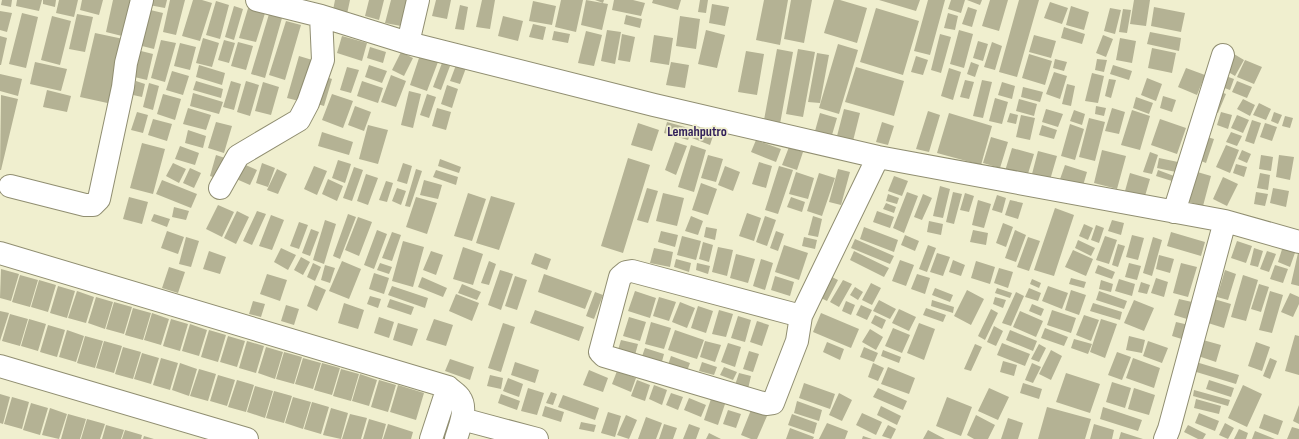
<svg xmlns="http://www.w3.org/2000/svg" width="1299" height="439" viewBox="0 0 1299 439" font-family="'Sofia Sans Condensed',sans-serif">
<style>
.building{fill:#b4b294}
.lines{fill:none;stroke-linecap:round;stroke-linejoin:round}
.minor-casing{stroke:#908e71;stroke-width:24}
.minor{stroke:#fff;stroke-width:22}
.labels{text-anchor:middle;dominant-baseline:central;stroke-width:3.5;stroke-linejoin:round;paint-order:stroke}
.quarter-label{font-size:14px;font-weight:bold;fill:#311f5a;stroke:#f0efcf}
</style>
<rect width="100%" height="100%" fill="#f0efcf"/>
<path class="building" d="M2 0H12L11 7 1 5Z
M17 0H42L39 11 16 6Z
M43 0H56L55 7 43 4Z
M59 0H78L74 17 56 13Z
M82 0H103L99 15 80 10Z
M113 0H139L130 38 106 32Z
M151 0H167L165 8 149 5Z
M170 0H185L176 35 163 32Z
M193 0H202L212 3 200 41 182 36Z
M335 0H350L347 14 333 10Z
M369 0H384L379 20 365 16Z
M391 0H407L401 26 385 23Z
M436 0H451L447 19 432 16Z
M482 0H495L490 29 476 27Z
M561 0H583L576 32 555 27Z
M586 0 608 4 602 30 581 25Z
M595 0H604L603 3Z
M614 0H633L645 3 641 16 612 10Z
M653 0H681L678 10 652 3Z
M700 0H708L706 13 698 12Z
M764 0H788L780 45 756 40Z
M791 0H812L804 43 784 39Z
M834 0H840L867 8 857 43 824 33Z
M879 0H920L916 11Z
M928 0H945L930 55 914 51Z
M951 0H965L961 13 948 9Z
M967 0H982L980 5Z
M990 0H1008L999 31 982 26Z
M1019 0H1039L1017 77 999 72Z
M1134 0H1150L1146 26 1130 24Z
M216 1 229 5 220 39 206 35Z
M533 1 556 6 552 25 529 21Z
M1050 2 1068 8 1062 24 1044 18Z
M712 4 729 7 725 26 709 23Z
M249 5 266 10 256 42 239 38Z
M460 5 468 7 464 30 455 29Z
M234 6 243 9 234 40 225 37Z
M1071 6 1089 12 1084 30 1066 25Z
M968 7 977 10 972 27 962 24Z
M1154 7 1185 13 1181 32 1151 26Z
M876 8 919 21 903 75 860 62Z
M1110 8 1121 10 1115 34 1104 31Z
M146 9 163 13 154 49 138 45Z
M1123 9 1131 10 1127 33 1119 32Z
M0 11 12 13 7 32 0 30Z
M22 13 38 17 26 68 9 64Z
M948 13 958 16 955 30 944 28Z
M77 14 93 17 85 52 69 49Z
M269 14 282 18 265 78 251 74Z
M626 15 642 19 640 28 624 24Z
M52 16 71 21 60 65 41 60Z
M503 16 523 21 518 41 498 36Z
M680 16 700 19 696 49 676 46Z
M286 21 301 25 285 80 269 75Z
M533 24 546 27 543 40 529 37Z
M1064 27 1085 34 1082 44 1061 38Z
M607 30 621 32 615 64 601 61Z
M706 30 725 35 717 68 698 64Z
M959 30 973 34 964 68 950 64Z
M554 31 570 34 568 43 552 40Z
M586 31 602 35 594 66 578 63Z
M1150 32 1181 38 1179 51 1147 44Z
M95 33 128 40 112 104 80 97Z
M622 34 635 37 630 62 618 60Z
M940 34 951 37 941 73 931 70Z
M654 35 673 38 669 65 650 62Z
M1034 35 1056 41 1051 58 1029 52Z
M1103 35 1113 39 1106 57 1096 53Z
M0 36 7 38 1 65H0Z
M342 36 367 43 362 61 337 53Z
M203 38 219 43 212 67 196 63Z
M1120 38 1136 41 1132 63 1116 60Z
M161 40 176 43 165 82 151 78Z
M224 40 235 43 229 63 218 60Z
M978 41 988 44 983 61 973 58Z
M238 42 253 46 246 70 231 66Z
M992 42 1002 46 995 70 984 67Z
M180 43 196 47 190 70 174 66Z
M838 44 858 50 839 114 819 108Z
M370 47 386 52 383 63 367 58Z
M1152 48 1176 53 1172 73 1148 68Z
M133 49 153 54 147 80 126 75Z
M777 49 793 52 780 124 764 120Z
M798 49 815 52 803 117 786 114Z
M746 51 764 54 757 95 738 92Z
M1229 51 1244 60 1235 76 1220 67Z
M401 52 413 58 404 76 392 70Z
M817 53 829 55 820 103 808 102Z
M1029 54 1052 61 1045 85 1022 78Z
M420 55 438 62 427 91 410 85Z
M299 56 319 62 307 103 287 98Z
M916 56 928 60 923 75 911 72Z
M1055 59 1067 62 1064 71 1053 68Z
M1097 59 1107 60 1104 72 1095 70Z
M1245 60 1262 67 1254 84 1237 77Z
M35 62 67 69 61 91 30 84Z
M671 62 689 65 685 88 666 85Z
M971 62 979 65 975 77 967 74Z
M442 63 450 66 441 90 433 87Z
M199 65 225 73 222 85 196 77Z
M369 65 387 71 382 83 365 77Z
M456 65 466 68 460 84 450 81Z
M1113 65 1132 71 1129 80 1110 74Z
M347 67 359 70 351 93 340 90Z
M856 67 904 81 894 116 845 102Z
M949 68 961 72 953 100 941 96Z
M1186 68 1205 75 1197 95 1178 87Z
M172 71 189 76 183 95 166 90Z
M1054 72 1067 76 1060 99 1046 94Z
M1092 73 1104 76 1098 103 1085 101Z
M0 74 22 79 18 96 0 91Z
M1220 74 1234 79 1230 90 1216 85Z
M320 75 332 79 324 106 311 102Z
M391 75 406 81 396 107 381 102Z
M1147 78 1162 84 1156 101 1141 95Z
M1109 79 1116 80 1111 98 1105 96Z
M965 80 974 82 969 99 960 97Z
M982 80 992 82 983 118 973 116Z
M136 81 145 84 142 97 133 95Z
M196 81 223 89 221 98 193 90Z
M231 81 241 84 234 110 223 107Z
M246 81 259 85 250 116 237 112Z
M362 81 383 88 378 103 357 96Z
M1237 81 1252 87 1247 98 1232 92Z
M263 82 279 87 271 115 255 111Z
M1002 82 1015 86 1012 99 998 95Z
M149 83 159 86 153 110 143 107Z
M1067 84 1075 86 1071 106 1062 104Z
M447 85 458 89 452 108 441 104Z
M1023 87 1043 92 1040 102 1021 97Z
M47 90 71 96 67 112 43 107Z
M1215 90 1226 94 1218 113 1207 109Z
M409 91 421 94 413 128 401 125Z
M193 93 223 102 219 114 190 106Z
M163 94 181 99 175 120 157 114Z
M332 94 353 101 343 128 322 120Z
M427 94 436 97 429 118 420 115Z
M1 95 18 99 1 170H0Z
M1163 96 1176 100 1172 112 1160 108Z
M1136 97 1153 103 1149 114 1133 108Z
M995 98 1008 102 1002 124 989 121Z
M1019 99 1037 104 1034 116 1016 111Z
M1243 99 1255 105 1250 116 1237 109Z
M1259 103 1271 109 1266 120 1253 115Z
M355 106 371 112 364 131 348 125Z
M1096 106 1106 108 1104 116 1095 114Z
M188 108 211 115 206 130 183 124Z
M437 108 451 112 446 130 432 126Z
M1112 108 1125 112 1119 134 1105 131Z
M844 109 860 113 853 141 837 136Z
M1046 109 1063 114 1058 127 1042 122Z
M1074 110 1085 114 1082 125 1070 121Z
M1132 110 1150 116 1140 150 1121 145Z
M928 111 940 115 929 152 916 149Z
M137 112 148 115 143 133 131 130Z
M1221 112 1232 115 1228 129 1217 125Z
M1274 112 1282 115 1278 124 1271 121Z
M820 113 837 118 832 135 815 131Z
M949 113 992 126 981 165 937 153Z
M1010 113 1018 115 1016 124 1007 122Z
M1021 115 1035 118 1030 140 1016 137Z
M1237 115 1249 120 1243 133 1231 128Z
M1285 116 1293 118 1290 128 1282 126Z
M1089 118 1105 122 1095 161 1079 157Z
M153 119 172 124 167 141 148 135Z
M1160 119 1186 128 1177 154 1151 145Z
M1252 120 1261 123 1254 144 1245 141Z
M216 122 232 126 224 153 208 148Z
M667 122 692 129 688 140 664 133Z
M882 122 894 126 888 145 876 142Z
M638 123 659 130 652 151 631 145Z
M1265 123 1277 127 1272 141 1260 137Z
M1070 124 1084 129 1075 160 1061 156Z
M368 125 388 130 378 164 359 159Z
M1042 125 1057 130 1054 139 1039 135Z
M695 129 713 136 710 145 692 138Z
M188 130 206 136 203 148 185 143Z
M322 132 353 142 349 155 318 146Z
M1231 132 1242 136 1237 146 1226 142Z
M1204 136 1214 139 1206 163 1196 159Z
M991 137 1008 142 1000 168 983 163Z
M756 140 781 149 776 162 751 152Z
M675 142 687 146 676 175 665 170Z
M142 143 165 149 153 194 130 188Z
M691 145 706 150 694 192 678 187Z
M1226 145 1239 150 1230 173 1216 167Z
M180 146 199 153 195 165 175 159Z
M789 147 803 152 797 170 782 165Z
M1012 148 1034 154 1027 177 1005 171Z
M1102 150 1126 156 1117 189 1094 183Z
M1242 150 1251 154 1247 163 1238 159Z
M1038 151 1057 156 1050 180 1032 174Z
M1150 152 1158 155 1152 174 1143 172Z
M216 155 228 159 222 180 210 176Z
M708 155 723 159 716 182 701 178Z
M1261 155 1273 157 1271 171 1259 169Z
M1279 155 1294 157 1290 180 1276 177Z
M628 158 650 165 623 253 601 246Z
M1159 158 1178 162 1176 172 1157 168Z
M440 159 461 167 459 173 438 166Z
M338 160 351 164 345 183 332 178Z
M759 162 772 166 766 188 752 184Z
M173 163 186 169 179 183 166 176Z
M241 163 257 170 250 185 234 178Z
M262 163 275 168 268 187 256 183Z
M403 163 412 166 407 184 397 181Z
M1236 164 1247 167 1244 177 1233 173Z
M1065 165 1087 172 1082 189 1059 182Z
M314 166 327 171 317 195 304 189Z
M725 166 740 172 733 191 718 185Z
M779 166 793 170 778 214 765 210Z
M354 167 363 170 352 201 343 198Z
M190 168 201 173 194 188 183 183Z
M277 169 287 174 278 194 267 190Z
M416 169 422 171 410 207 405 206Z
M838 169 850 172 841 205 829 202Z
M436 170 458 177 456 185 433 177Z
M1158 170 1174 176 1172 181 1156 176Z
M1194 171 1211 176 1203 206 1186 201Z
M796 172 814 178 808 199 789 194Z
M819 173 835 178 822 216 807 211Z
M1130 173 1150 179 1145 196 1125 191Z
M1260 173 1270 175 1268 190 1257 188Z
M366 174 378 178 368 205 357 201Z
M894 176 908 181 902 196 888 191Z
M1223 177 1238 184 1227 206 1213 199Z
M328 179 343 186 337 201 322 194Z
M162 180 197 194 191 208 156 194Z
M424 180 442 185 438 199 420 195Z
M386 181 393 183 387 202 379 200Z
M701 183 717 189 708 215 692 210Z
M940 186 950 189 943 218 933 216Z
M397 188 406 191 401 205 392 201Z
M647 188 658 191 648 223 637 220Z
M1273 188 1289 191 1286 207 1270 203Z
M907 192 918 196 904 233 893 228Z
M953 192 962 194 954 224 946 222Z
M1256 192 1268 194 1265 206 1254 204Z
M468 193 486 199 472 241 454 236Z
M663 193 684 198 677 226 656 221Z
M965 193 974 196 969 212 960 210Z
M888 194 899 198 897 204 886 201Z
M923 194 932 198 922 220 914 217Z
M997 195 1006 198 1002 213 992 210Z
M491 196 515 203 499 250 476 243Z
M129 197 148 202 142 224 123 219Z
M416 197 437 203 427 234 406 227Z
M791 197 805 202 802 212 787 207Z
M978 200 991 204 984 228 972 225Z
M1010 200 1023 203 1018 219 1005 215Z
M886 203 896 207 894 213 883 209Z
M218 205 234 212 222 237 206 229Z
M174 207 189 211 186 220 172 217Z
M1055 208 1074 215 1054 276 1034 270Z
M237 211 249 217 236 244 224 238Z
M257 211 266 214 252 245 243 241Z
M877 211 894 217 890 228 873 222Z
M747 213 761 218 754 241 739 236Z
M154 214 170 219 167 227 151 221Z
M348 214 356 217 340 259 333 256Z
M271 215 284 220 272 250 259 246Z
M691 216 703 221 698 235 685 231Z
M765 216 776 220 767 246 756 242Z
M813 216 822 219 818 237 808 235Z
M358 217 372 222 359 256 345 250Z
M325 220 336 224 324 264 313 260Z
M1112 220 1124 223 1121 235 1108 231Z
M929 221 943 224 941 235 927 232Z
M299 222 308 225 299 249 290 246Z
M1003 223 1013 227 1006 247 996 243Z
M1084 224 1093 228 1088 240 1079 236Z
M1096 225 1104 228 1099 243 1091 240Z
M706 227 717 229 715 240 704 237Z
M864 227 898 240 894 252 860 239Z
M311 229 319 232 310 256 302 253Z
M377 230 387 234 374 269 364 265Z
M973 230 988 233 986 245 970 242Z
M1015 230 1026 235 1016 262 1005 258Z
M167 231 184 237 178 254 161 248Z
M661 231 678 235 675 247 658 242Z
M776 231 784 234 778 251 770 248Z
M392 232 401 235 392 261 382 258Z
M1171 232 1205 242 1201 256 1167 246Z
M905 235 919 241 915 251 901 245Z
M1132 235 1144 238 1138 260 1126 257Z
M682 236 701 241 696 260 677 255Z
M1105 236 1117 240 1109 264 1096 260Z
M186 237 199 241 191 267 179 264Z
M804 237 817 240 815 249 802 246Z
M1028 237 1040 241 1029 271 1017 267Z
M1153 237 1162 240 1152 276 1143 273Z
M855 239 894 256 890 264 851 248Z
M1078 240 1095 248 1091 256 1075 248Z
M403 241 424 247 413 287 392 281Z
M1237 241 1252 246 1246 263 1231 258Z
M703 242 713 245 709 262 699 259Z
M1284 243 1297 247 1290 267 1278 262Z
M1118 244 1125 246 1118 267 1112 265Z
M784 245 808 253 799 280 775 272Z
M928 245 936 248 927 272 919 269Z
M463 247 483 254 473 285 453 279Z
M718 247 733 250 727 276 712 272Z
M281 248 296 255 288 270 274 262Z
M654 248 673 252 670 267 650 263Z
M1254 248 1263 251 1258 267 1250 265Z
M1073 250 1093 259 1086 276 1065 267Z
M209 251 226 257 220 274 203 269Z
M431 251 443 255 436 275 423 270Z
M854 251 889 268 884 277 850 260Z
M1267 251 1276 254 1269 272 1260 269Z
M535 253 551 259 547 270 531 264Z
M937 253 950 257 943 276 930 272Z
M1298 253H1299V286L1291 284Z
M736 254 755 259 748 283 730 278Z
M1159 255 1174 259 1170 273 1156 269Z
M301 257 310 262 303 275 294 270Z
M676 259 691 263 689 272 674 267Z
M761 259 773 263 765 290 753 286Z
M900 260 914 265 906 286 892 281Z
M953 260 965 265 961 276 949 272Z
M342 261 361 269 349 299 329 291Z
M489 261 496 264 489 285 481 283Z
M976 261 995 267 990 284 971 278Z
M313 263 321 267 315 281 307 277Z
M380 263 392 267 389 274 377 270Z
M697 263 710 266 708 274 696 270Z
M1129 263 1141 266 1137 280 1125 277Z
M1181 263 1197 267 1188 297 1173 293Z
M325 265 335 268 330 283 321 280Z
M1098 265 1115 272 1112 279 1095 273Z
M1275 265 1288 269 1283 283 1270 279Z
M169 267 185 272 178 293 162 288Z
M999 268 1013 272 1008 288 994 283Z
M1 269 19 274 11 301 0 298Z
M500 270 513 274 501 310 488 305Z
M1225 270 1236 274 1228 300 1217 297Z
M374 273 389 278 384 294 369 289Z
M267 274 287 280 280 301 260 294Z
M544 274 592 291 585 309 538 292Z
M917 274 930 278 925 294 911 289Z
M20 275 38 280 30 307 12 302Z
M828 275 838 280 827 301 817 296Z
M1243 275 1258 280 1246 321 1231 317Z
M515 276 527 280 517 310 505 306Z
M775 276 794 282 790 296 771 290Z
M422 277 447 288 443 297 418 287Z
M1071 278 1086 282 1084 288 1069 284Z
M1156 278 1168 282 1164 297 1151 293Z
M1032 279 1041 283 1039 288 1030 284Z
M1119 279 1135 284 1132 296 1115 291Z
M39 280 56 285 48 312 31 307Z
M843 280 852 284 839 307 830 302Z
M1101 280 1113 284 1111 292 1099 289Z
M1141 282 1150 285 1147 294 1138 292Z
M871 283 881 288 872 305 862 300Z
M462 284 481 292 477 300 458 293Z
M1259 284 1269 287 1261 312 1251 309Z
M315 285 326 290 317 311 307 306Z
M58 286 75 291 67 318 50 313Z
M392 286 428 298 425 308 388 295Z
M1048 286 1068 293 1062 309 1042 301Z
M855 287 863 292 858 300 850 295Z
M935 288 953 295 950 302 932 295Z
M997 288 1012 293 1010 298 995 293Z
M1029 288 1041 293 1038 301 1025 297Z
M967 290 984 299 971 325 954 316Z
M1071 290 1086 295 1079 315 1065 310Z
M77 291 94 297 86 323 68 318Z
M635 291 656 298 650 318 628 311Z
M1099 291 1127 301 1124 309 1096 300Z
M1270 291 1283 295 1272 333 1259 330Z
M595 292 603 295 594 319 586 316Z
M1016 292 1024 296 1011 326 1002 323Z
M1290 293 1299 297V304L1293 317 1281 312Z
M456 294 479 303 472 321 449 311Z
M370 296 381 299 378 308 367 304Z
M96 297 113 302 105 329 88 323Z
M659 297 676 302 669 321 653 316Z
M995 297 1006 300 1003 308 993 304Z
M390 299 414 307 411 315 387 307Z
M1179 299 1192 302 1187 319 1174 315Z
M1214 299 1231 304 1224 328 1208 323Z
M879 300 896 309 890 319 873 311Z
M932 300 954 307 953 313 931 306Z
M1134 300 1154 308 1144 331 1124 323Z
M253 301 265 304 261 317 249 314Z
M846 301 855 305 851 315 842 311Z
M114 302 132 307 124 334 106 329Z
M680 302 695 308 687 328 672 322Z
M344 303 364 310 358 329 338 323Z
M1093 303 1122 312 1120 320 1090 311Z
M1032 304 1044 309 1041 316 1029 311Z
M286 305 299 309 294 325 281 321Z
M861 305 872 310 867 320 856 315Z
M698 306 713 311 706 333 691 328Z
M133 308 151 313 143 340 125 335Z
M926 308 946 315 943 322 923 315Z
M899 309 916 317 909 331 892 323Z
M991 309 998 313 985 340 978 336Z
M535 310 584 327 579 341 530 323Z
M719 310 733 314 726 337 712 334Z
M1052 310 1076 318 1071 333 1047 325Z
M0 311 9 313 0 341Z
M1020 311 1043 321 1036 337 1013 327Z
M152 313 169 319 161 345 144 340Z
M821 313 859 329 851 348 813 332Z
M10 314 28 319 20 346 2 341Z
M875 315 886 320 882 329 871 323Z
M1084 315 1099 320 1091 341 1076 335Z
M738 316 751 320 745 342 731 338Z
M379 317 394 322 389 338 374 333Z
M629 317 646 322 640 341 623 336Z
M29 319 46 324 38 351 21 346Z
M171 319 188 324 180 351 163 346Z
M434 319 453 325 446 346 426 340Z
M1101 319 1117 324 1105 358 1090 352Z
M757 321 769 325 762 346 750 342Z
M651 322 671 328 664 349 645 344Z
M1176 322 1189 325 1185 340 1172 336Z
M398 323 418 329 412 346 393 340Z
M503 323 515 327 501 372 488 368Z
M919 323 935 329 924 360 907 353Z
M190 324 207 330 199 356 182 351Z
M48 325 65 330 57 357 40 352Z
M994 326 1003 331 996 346 987 342Z
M893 328 910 335 902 353 885 346Z
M1045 328 1068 337 1064 346 1041 338Z
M870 329 883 337 876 350 862 342Z
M67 330 84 336 76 362 59 357Z
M209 330 226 335 218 362 201 357Z
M675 330 704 340 697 359 668 350Z
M1010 330 1037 341 1033 351 1006 340Z
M1295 335 1299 336V375L1285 371Z
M85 336 103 341 95 368 77 363Z
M228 336 245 341 237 367 220 362Z
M1129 336 1145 340 1142 353 1126 350Z
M1074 339 1092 344 1088 354 1071 348Z
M621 340 638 344 635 355 618 350Z
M1203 340 1221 345 1216 362 1198 356Z
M104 341 122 346 114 373 96 368Z
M247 341 264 346 256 373 239 368Z
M705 341 721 345 715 362 700 357Z
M1148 341 1168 348 1162 363 1143 356Z
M827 342 844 349 840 360 823 352Z
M1256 342 1270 347 1262 371 1248 366Z
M728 343 741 347 735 367 721 362Z
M1002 343 1030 354 1025 366 997 355Z
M975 344 982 347 971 371 964 369Z
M1039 344 1046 348 1039 362 1031 359Z
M123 347 141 352 133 379 115 374Z
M266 347 283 352 275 379 258 373Z
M864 347 878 353 874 362 860 357Z
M645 348 664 354 661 365 641 359Z
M883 350 901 357 899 363 881 356Z
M1051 350 1062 356 1051 380 1039 374Z
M749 351 759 354 753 372 743 369Z
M284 352 302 357 294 384 276 379Z
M1117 352 1131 357 1122 380 1108 375Z
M142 353 159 358 151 384 134 379Z
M671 356 690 363 687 371 668 365Z
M161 358 178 363 170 390 153 385Z
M303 358 321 363 313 389 295 384Z
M1133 358 1160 368 1154 388 1126 378Z
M1270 358 1277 361 1270 379 1263 376Z
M450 359 474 367 470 380 445 371Z
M1003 361 1017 365 1014 376 1000 372Z
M515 362 539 370 535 383 511 375Z
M702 362 717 367 714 375 699 371Z
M1196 362 1239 375 1236 384 1193 371Z
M180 363 197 369 189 396 172 390Z
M322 363 340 368 332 395 314 390Z
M873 363 884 368 878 381 868 377Z
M1032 363 1041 367 1033 383 1025 380Z
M724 367 737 372 733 380 720 375Z
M888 367 915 378 909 394 881 384Z
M199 369 216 374 208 401 190 396Z
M341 369 359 374 351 401 333 396Z
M589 370 608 378 603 392 583 385Z
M617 371 636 378 631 392 612 384Z
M739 373 751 376 748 389 735 385Z
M1066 373 1100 384 1090 413 1056 402Z
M360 374 377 380 369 406 352 401Z
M218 375 235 380 227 406 210 401Z
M490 375 503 378 501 389 487 386Z
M508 378 523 384 519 397 503 391Z
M237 380 254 385 246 412 228 407Z
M379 380 396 385 388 412 371 407Z
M637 380 650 385 645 401 631 396Z
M1209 380 1234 388 1231 397 1206 389Z
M1112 382 1131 388 1125 408 1106 402Z
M804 383 835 394 830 409 799 398Z
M1023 383 1042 389 1039 399 1020 393Z
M398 385 424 393 416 420 390 412Z
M654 385 667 390 662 405 649 399Z
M1243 385 1262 394 1247 427 1228 418Z
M255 386 273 391 265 418 247 412Z
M528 388 544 393 537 415 521 411Z
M878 388 907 401 903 410 873 397Z
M989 388 1009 397 998 420 978 411Z
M1134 388 1155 395 1149 415 1128 409Z
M1194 390 1230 400 1228 406 1193 396Z
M274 391 292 396 284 423 266 418Z
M551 392 557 394 553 405 546 403Z
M671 393 683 397 678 410 666 405Z
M839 393 852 400 842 421 829 415Z
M0 394 10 397 3 424 0 423Z
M501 394 520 401 517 410 498 403Z
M563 395 599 408 595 420 558 407Z
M12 397 29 402 22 429 4 424Z
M293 397 311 402 303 429 285 423Z
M947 397 972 407 961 436 936 426Z
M689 398 706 405 701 417 684 410Z
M711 399 725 404 718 425 704 420Z
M1196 399 1221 406 1219 414 1194 408Z
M797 401 822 410 819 421 794 413Z
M312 402 329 407 321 434 304 429Z
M31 403 48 408 40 435 23 430Z
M1299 405V424L1293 421Z
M545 406 564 412 561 422 542 416Z
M881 406 901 416 897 425 877 415Z
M1047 407 1091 419 1085 439H1038Z
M1103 407 1142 420 1138 431 1100 419Z
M50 408 67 414 59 439 42 435Z
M331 408 348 413 341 439 323 435Z
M728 410 741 414 736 428 723 424Z
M751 410 767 416 757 439H751L741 435Z
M608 412 621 416 615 437 601 433Z
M862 413 882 422 876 435 856 425Z
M1199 413 1219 421 1215 431 1195 423Z
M68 414 86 419 80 439H61Z
M350 414 367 418 361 439H342Z
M792 414 817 423 814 434 788 425Z
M1264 414 1283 421 1278 435 1259 428Z
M626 415 637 420 629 439 617 435Z
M976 415 995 425 988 439H974L967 435Z
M646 417 662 423 656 439H638Z
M1008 418 1023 423 1018 439H1001Z
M87 419 105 424 100 439H81Z
M369 419 386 424 382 439H363Z
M581 422 596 425 594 432 579 429Z
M827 423 848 431 845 439H819Z
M1225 423 1234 428 1228 439 1219 435Z
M388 424 413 432 411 439H383Z
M664 424 677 428 673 439H659Z
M689 424 700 428 696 439H683Z
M1094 424 1114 430 1112 439H1090Z
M106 425 124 430 121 439H102Z
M888 425 896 429 891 439 882 436Z
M1188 425 1206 434 1203 439H1198L1184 432Z
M1292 427 1299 429V439H1287Z
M790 428 814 437 813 439H786Z
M1239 429 1248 433 1246 439H1234Z
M125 430 142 435 141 439H122Z
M928 430 945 439H923Z
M1255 431 1275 439H1252Z
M1121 432 1143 439H1119Z
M709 433 721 439H706Z
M144 436 154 439H143Z
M863 436 872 439H862Z"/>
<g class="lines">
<g class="minor-casing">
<path id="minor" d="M257 0 321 16 408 43 654 105 878 157 1225 221 1299 242
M408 43 418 0
M10 186 85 205H93L99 199 123 87 126 63 142 0
M220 188 238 156 299 120 308 103 323 60 321 16
M1174 212 1223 55
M0 253 448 387C452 391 458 394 460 398 468 409 459 428 456 439
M801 316 632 271 626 272 620 277 600 352 604 356 766 404 773 403 797 341 801 316 878 157
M0 366 247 439
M462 419 537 439
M431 439 448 387
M1165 439 1169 429 1225 221"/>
</g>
<use href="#minor" class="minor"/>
</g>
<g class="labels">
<g class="quarter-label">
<text x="697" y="131">Lemahputro</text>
</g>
</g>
</svg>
